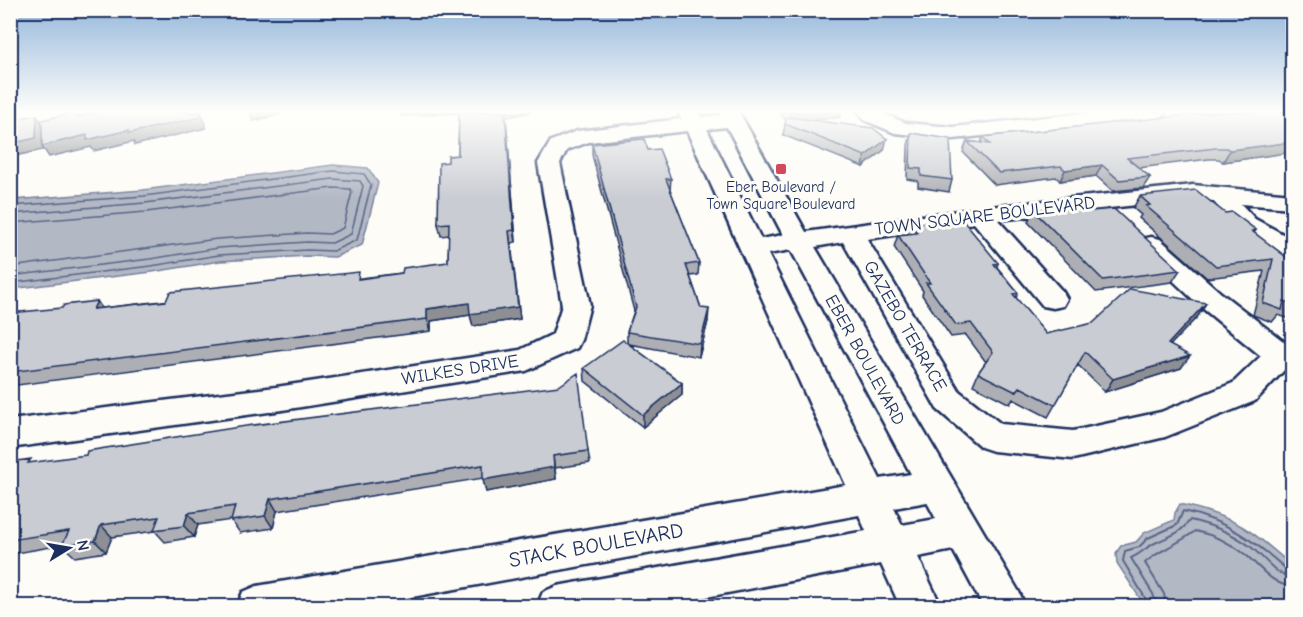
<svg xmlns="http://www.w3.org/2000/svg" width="1303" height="617" viewBox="0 0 1303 617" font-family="'Comic Neue',sans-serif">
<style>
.water{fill:#b3b8c5;stroke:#76819c;stroke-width:1.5}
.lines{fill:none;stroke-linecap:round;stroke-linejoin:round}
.shore-far1{stroke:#586687;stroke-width:1.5}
.shore{stroke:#586687;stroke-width:2}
.minor-casing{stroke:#1b2f5e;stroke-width:5}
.minor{fill:#fdfcf7;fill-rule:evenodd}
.wall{fill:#adafb5;stroke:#1b2f5e;stroke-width:1.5}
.shaded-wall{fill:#8d8f94;stroke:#1b2f5e;stroke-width:1.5}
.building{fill:#c9ccd3;stroke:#1b2f5e;stroke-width:1.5}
.poi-dot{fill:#d1495b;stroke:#fdfcf7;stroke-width:2}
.labels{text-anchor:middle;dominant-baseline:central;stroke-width:6;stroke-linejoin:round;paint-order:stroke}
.far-poi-label{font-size:15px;fill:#1b2f5e;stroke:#fdfcf7}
.street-label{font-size:18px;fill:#1b2f5e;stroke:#fdfcf7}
.near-street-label{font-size:21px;fill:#1b2f5e;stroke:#fdfcf7}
</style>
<rect width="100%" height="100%" fill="#fdfcf7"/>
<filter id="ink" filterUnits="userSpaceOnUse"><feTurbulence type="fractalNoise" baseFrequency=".0167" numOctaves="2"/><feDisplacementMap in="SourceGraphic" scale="12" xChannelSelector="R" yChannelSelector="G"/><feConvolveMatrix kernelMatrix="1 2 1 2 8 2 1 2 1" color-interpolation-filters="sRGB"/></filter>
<g filter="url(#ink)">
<path class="water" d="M333 165 368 168 378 183 362 245 335 257 308 256 220 261 152 272 11 289 12 200 143 190Z
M1180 504C1235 517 1251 529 1292 566V606H1145L1117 563 1116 553 1121 546 1136 542 1144 533 1174 520 1175 513Z"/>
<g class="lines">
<path class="shore-far1" d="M10 206 144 196 333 171 364 174 371 185 357 240 333 251 308 250 219 255 151 266 10 283
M10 214 145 203 333 179 360 181 363 186 351 234 332 243 307 242 218 248 150 259 10 276
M10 223 146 212 333 188 350 189 352 192 343 228 330 234 307 233 217 239 10 267"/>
<path class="shore" d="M1150 606 1123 561 1125 551 1139 547 1148 538 1177 525 1183 511C1225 520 1255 541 1286 569L1292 570
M1157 606 1153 594 1131 558C1141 554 1146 547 1155 543 1171 535 1179 535 1190 520 1212 525 1233 533 1251 547 1265 558 1274 574 1292 578
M1166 606 1164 594 1145 563C1160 549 1179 544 1195 531 1214 535 1231 543 1246 555 1261 568 1272 584 1292 587"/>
<g class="minor-casing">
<path id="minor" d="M678 112H698L701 117 721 115 719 112H739L806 232 980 208 1193 185 1292 194V208L1241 204 1255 219 1292 239V258L1283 256 1237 229 1213 201 1193 199 998 220 1063 292 1067 299 1063 306 1053 308 1043 306 974 223 867 239 959 391 1001 424 1073 431 1161 412 1233 383 1261 356 1201 307 1142 251 1138 245 1142 239 1151 237 1160 239 1221 293 1287 344 1292 345V367H1287L1255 401 1165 437 1073 459 993 451 981 447 937 409 843 242 815 247 1019 592 1025 606H983L953 550 918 557 941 606H900L881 564 659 606H537L543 592 557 586 866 531 859 515 363 606H237L243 592 257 586 846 485 687 131 589 142 567 150 560 163 590 305 581 340 577 348 526 371 276 411 10 448V420L276 387 520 350 553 334 562 305 538 163 551 141 577 131 681 119ZM727 127 783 235 761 239 707 129ZM791 250 911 474 880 479 768 254ZM927 502 936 519 902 525 894 508Z
M858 112H880L906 123 953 127 1094 112H1166L1163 116 1156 118 953 139 895 133 864 120Z"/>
</g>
<use href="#minor" class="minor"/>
</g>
<path class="wall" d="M400 112H531L506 117 516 242 511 243 520 319 473 326 470 315 431 321V331L10 386V313L102 308 361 278 402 273 448 262 449 235 441 236 438 224 448 162 458 155 459 113 401 116Z
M778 112H841L840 117 813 120 884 150 863 167 783 135 786 120Z
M1293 112V152L1223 162 1219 159H1209L1138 168 1150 177 1143 188 1113 191 1096 176 1060 181 1056 177 995 185 963 152 967 141 981 143 983 137Z
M911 133 952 180 949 192 918 187V181L907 179 908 145Z
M592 144 671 179 670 190 699 263 698 275 690 276 701 308 708 321 699 357 629 344 682 383V395L643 427 585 381 584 368 627 343V332L634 311 592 155Z
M1140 196 1225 213 1256 230 1254 233 1293 262V320L1278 315 1272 322 1253 315 1264 271 1207 278 1139 218 1141 215 1133 208Z
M1033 210 1091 211 1180 270 1172 282 1096 292 1028 222Z
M910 224 998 263 997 267 1018 293 1016 298 1046 334 1206 303 1198 316 1170 345 1181 368 1105 392 1078 365 1048 417 1013 399 1010 404 973 385 978 373 986 362 966 335 951 337 922 295 923 291 894 247 898 235 907 234Z
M588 451 590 463 555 468 556 479 486 492 483 478 277 511 273 528 240 533 231 520 198 525 194 537 165 542 155 531 112 537 106 552 75 557 62 545 10 554V462L34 463Z"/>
<path class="shaded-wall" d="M200 112H201L206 128 135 145 134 141 94 151 91 147 49 157 43 148V150L10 157V144L37 115 44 126 87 135Z
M250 112H281V114L253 121Z
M505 112H531L506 117 516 242 514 230Z
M791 112H841L840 117 789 123Z
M887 139 884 150 863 167 865 156Z
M1293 142V152L1223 162 1230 150Z
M1102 165 1096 176 1060 181 1065 170Z
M509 231 520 319 473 326 470 315 431 321V331L427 319V309L469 303Z
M97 301 106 314 93 309Z
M1206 303 1198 316 1159 357 1168 344Z
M709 309 708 321 699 357 700 344Z
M1190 356 1181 368 1105 392 1113 379Z
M682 383V395L643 427V415Z
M553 456 556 479 486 492 483 480Z
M270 499 277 511 273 528 265 516Z
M188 513 198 525 194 537 184 526Z
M101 525 112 537 106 552 95 541Z"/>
<path class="building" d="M75 112H76L77 117 97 112H200L201 117 129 133V130L87 140V135L42 146V120Z
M459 112H505L514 230 509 231 518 307 470 314 469 303 427 309V319L10 372V313L62 308 64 305 97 301 93 309 166 301 170 292 359 272 358 279 402 273 403 268 448 262 449 223 438 224 439 163 448 162V156L458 155Z
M1214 112H1293V142L1230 150 1226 148H1216L1127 158 1150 177 1119 180 1102 165 1065 170 1061 166 999 173 967 141 990 144 983 137Z
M37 115 36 138 10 144V120Z
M787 117 873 128 887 139 865 156 785 124Z
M911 133 950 139 952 180 921 176V169L910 168Z
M644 139 648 150 659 149 671 179H666L699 263 686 265 701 308 709 309 700 344 627 332 636 307 592 144Z
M1196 190 1225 213 1232 212 1256 230 1252 231 1293 262V304L1284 301 1282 310 1263 303 1273 259 1216 266 1146 206 1150 205 1140 196Z
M1083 204 1091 211 1114 209 1180 270 1103 280 1033 210Z
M961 218 998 263 994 264 1018 293 1013 294 1046 334 1093 323 1130 289 1206 303 1168 344 1190 356 1113 379 1085 352 1055 405 1020 387 1016 392 978 373 993 352 971 323 956 325 926 283H930L898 235 917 233 910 224Z
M623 340 682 383 643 415 584 368Z
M578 373 588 451 553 456 554 467 483 480V465L270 499 265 516 231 521 235 506 188 513 184 526 154 530 159 517 101 525 95 541 62 545 69 531 10 540V462L31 459 28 463 86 455 87 451 246 426 559 386Z"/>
</g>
<linearGradient id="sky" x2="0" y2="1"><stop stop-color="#93b6da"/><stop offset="0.56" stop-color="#fefefb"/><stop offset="1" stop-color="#fefefb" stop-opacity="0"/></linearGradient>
<rect width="1303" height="199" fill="url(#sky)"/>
<rect class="poi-dot" x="775" y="163" width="12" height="12" rx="3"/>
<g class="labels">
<g class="far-poi-label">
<text x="781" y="187">Eber Boulevard /<tspan x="781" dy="17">Town Square Boulevard</tspan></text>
</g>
<g class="street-label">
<text transform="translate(985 216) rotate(-7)">TOWN SQUARE BOULEVARD</text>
<text transform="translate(905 326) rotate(60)">GAZEBO TERRACE</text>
<text transform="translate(865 360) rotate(61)">EBER BOULEVARD</text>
<text transform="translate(460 370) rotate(-9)">WILKES DRIVE</text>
</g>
<g class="near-street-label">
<text transform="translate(596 545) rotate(-10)">STACK BOULEVARD</text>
</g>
</g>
<rect width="1303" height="617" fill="none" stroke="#fdfcf7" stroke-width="36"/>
<rect x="18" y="18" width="1267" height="581" fill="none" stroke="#1b2f5e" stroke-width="2" filter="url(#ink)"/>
<g transform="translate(69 548) rotate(79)" stroke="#fdfcf7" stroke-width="4.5" paint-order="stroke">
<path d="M0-4.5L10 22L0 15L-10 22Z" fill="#1b2f5e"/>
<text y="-9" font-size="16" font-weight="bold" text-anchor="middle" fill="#1b2f5e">N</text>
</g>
</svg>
